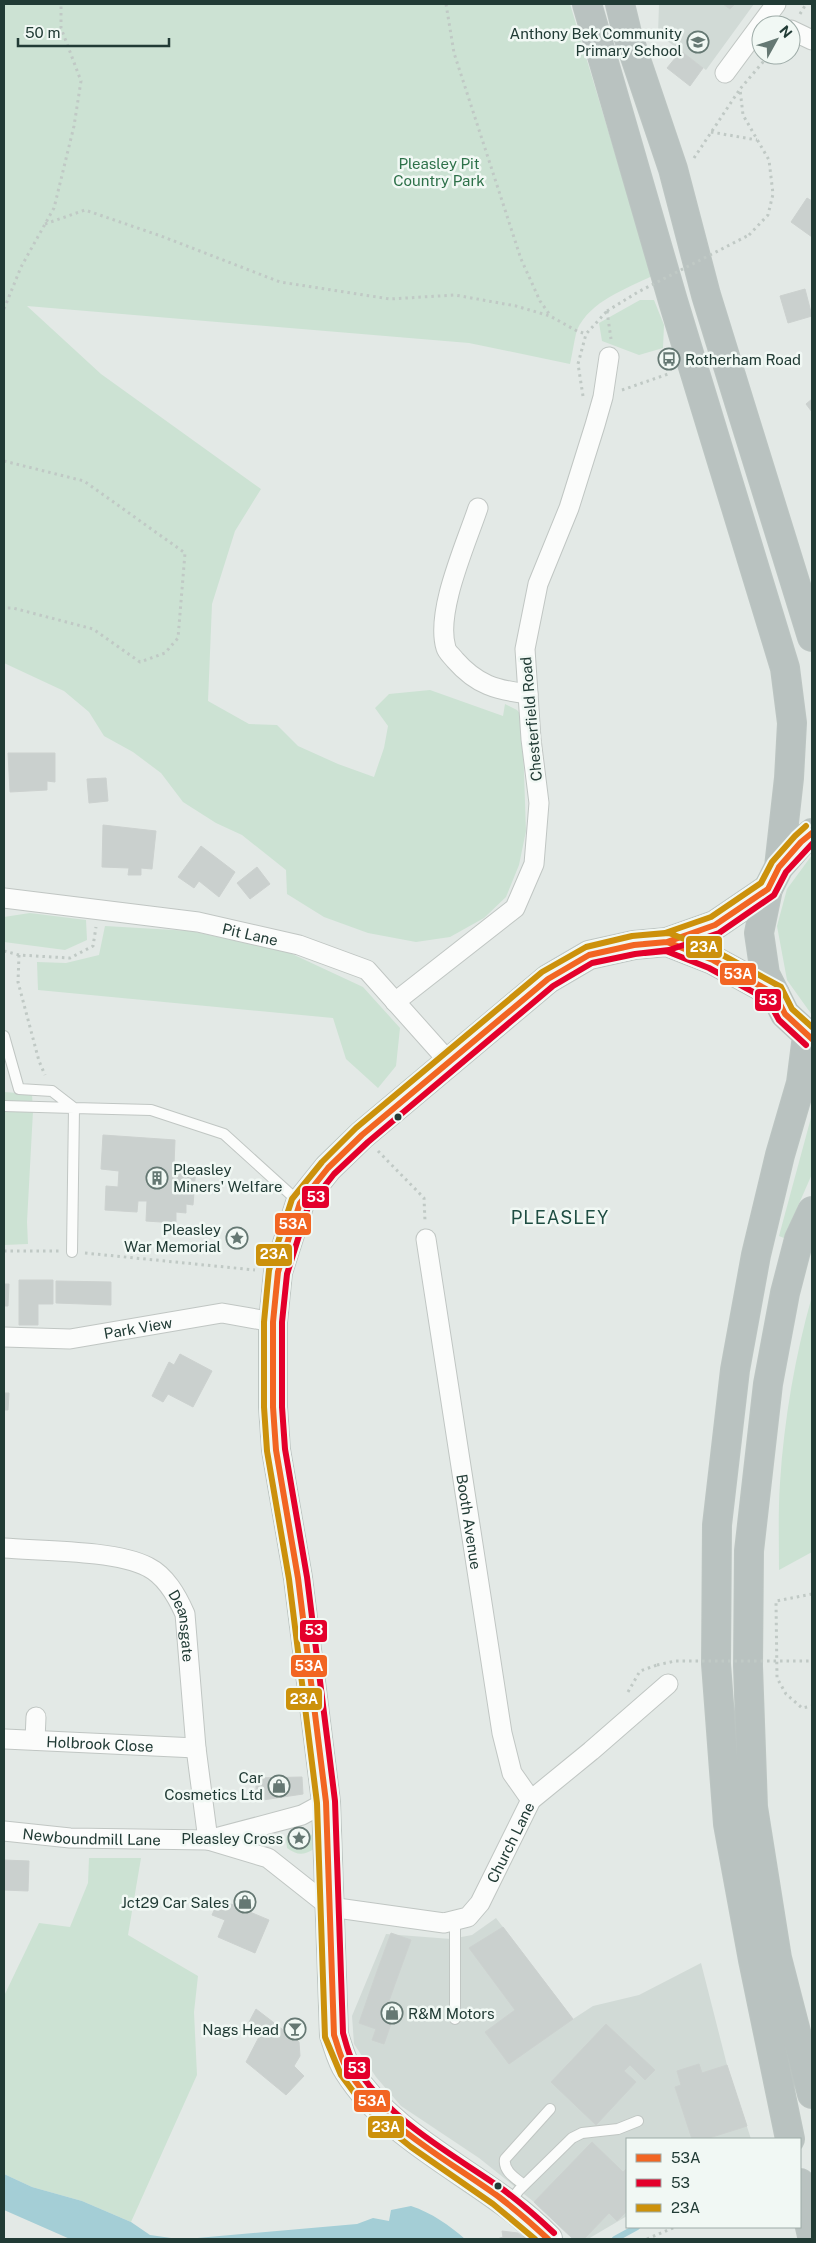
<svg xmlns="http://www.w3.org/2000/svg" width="816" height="2243" viewBox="0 0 816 2243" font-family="'Public Sans',sans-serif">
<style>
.built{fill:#d1dad6}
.green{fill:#cce2d3}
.water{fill:#a4ced6}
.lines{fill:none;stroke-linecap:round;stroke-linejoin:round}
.stream{stroke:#a4ced6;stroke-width:6}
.building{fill:#cad0ce;stroke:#ccd1cf}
.lane-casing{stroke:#c0c6c3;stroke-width:12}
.street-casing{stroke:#c0c6c3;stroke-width:21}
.secondary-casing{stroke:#bec6c3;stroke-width:30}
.highway-casing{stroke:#bcc5c2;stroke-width:30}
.path{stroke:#c0c9c5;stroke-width:3;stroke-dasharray:2.5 4;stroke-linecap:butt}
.lane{stroke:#fbfcfb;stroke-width:10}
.street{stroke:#fbfcfb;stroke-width:19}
.secondary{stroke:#fbfcfb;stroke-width:28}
.highway{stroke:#b9c2c0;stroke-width:28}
.path-bridge{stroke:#c0c9c5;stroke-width:3;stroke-dasharray:2.5 4;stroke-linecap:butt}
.bus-1-casing{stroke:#f1f8f4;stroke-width:10}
.bus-2-casing{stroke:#f1f8f4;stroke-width:10}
.bus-3-casing{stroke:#f1f8f4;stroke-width:10}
.bus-1{stroke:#f26522;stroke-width:6}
.bus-2{stroke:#e4002b;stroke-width:6}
.bus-3{stroke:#cc910b;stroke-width:6}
.bus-dot{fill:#213b35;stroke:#f1f8f4;stroke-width:2}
.labels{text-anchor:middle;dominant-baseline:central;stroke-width:5;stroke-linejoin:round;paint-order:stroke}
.poi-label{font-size:15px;fill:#213b35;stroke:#f1f8f4;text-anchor:end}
.park-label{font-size:15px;fill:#2d7149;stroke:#f1f8f4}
.street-label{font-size:15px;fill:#213b35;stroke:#f1f8f4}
.quarter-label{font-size:18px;letter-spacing:1px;fill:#1e4d42;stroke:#f1f8f4}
.line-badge{stroke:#f1f8f4;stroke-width:2}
.badge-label{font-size:14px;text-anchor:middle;font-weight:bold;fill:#fff}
</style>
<rect width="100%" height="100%" fill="#e3e9e6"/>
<path class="built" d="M659 4H754L706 70 658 34Z
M496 1918 573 2019 593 2006 639 1995 701 1963 727 2065 751 2139H627V2216L588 2239H573L534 2202 479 2158 401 2106 376 2077 354 2044 352 2016 386 1934 451 1939 472 1935Z"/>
<path class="green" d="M4 4H570L652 276C626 289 590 301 577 330 575 336 572 356 570 364L469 343 27 306 101 374 261 489 235 531 212 604 208 701 249 724 277 725 298 746 338 764 374 777 384 748 388 726 375 708 389 694 430 690 503 716 505 704 517 710 522 716 526 831 519 865 506 897 484 918 450 937 416 942 368 933 324 917 287 894 286 870 242 835 216 823 183 802 161 773 133 752 104 736 89 712 64 691 4 663Z
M640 300H654L664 325 663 348 639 355 602 341 599 323Z
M812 855V1015L787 980 777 926 787 889Z
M30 913 86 920 87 940 65 950 4 942V917Z
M105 926 191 931 290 953 363 987 400 1028 396 1066 378 1088 346 1059 333 1018 38 990 37 962 66 963 99 955Z
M4 1092 32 1094 33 1111 27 1222 28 1244 4 1245Z
M812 1114V1174L784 1238 779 1236Z
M812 1296V1552L779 1570C779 1541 778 1512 780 1483 784 1420 795 1356 812 1296Z
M297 1828 305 1830 312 1835 314 1849C303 1856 297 1855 287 1848L286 1838 290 1831Z
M89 1858H141L128 1935 198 1976 194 2012 197 2075 131 2222 82 2201 32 2187 4 2174V1996L39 1923 70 1927 88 1883Z"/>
<path class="water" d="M4 2174 32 2187 82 2201 131 2222 150 2235 178 2239H70L4 2210Z
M411 2206C432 2213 449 2225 465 2239H186L357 2224 373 2218 389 2221 391 2210Z"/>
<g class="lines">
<path class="stream" d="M615 2239 637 2227"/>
</g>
<path class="building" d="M723 4H735L730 9Z
M681 51 703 68 690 86 667 68Z
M807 198 812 201V237L791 222Z
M805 289 812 316 788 323 780 296Z
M812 399V412L806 404Z
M8 753H55V782L47 781V790L10 792Z
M106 778 108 801 89 803 87 779Z
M103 825 156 831 152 869 141 868V875H128L129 868 102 867Z
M201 846 235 872 219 897 199 881 194 888 178 877Z
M257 867 270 884 250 899 237 883Z
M103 1135 175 1140 174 1165 196 1167 193 1205 186 1204V1213L176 1212V1223L146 1221 147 1201H138L137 1212 105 1210 106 1186 118 1187 119 1171 101 1169Z
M19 1280H53V1304H38V1325H19Z
M56 1281 111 1282V1305L56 1303Z
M4 1284H9L8 1306H4Z
M180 1354 212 1371 193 1407 168 1394 163 1402 152 1396 169 1362 174 1365Z
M4 1393H9L8 1410H4Z
M302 1777 303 1794 256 1801V1778Z
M4 1860 29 1861 28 1891 4 1890Z
M219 1899 269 1920 255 1953 218 1937 225 1920 212 1915Z
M503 1927 573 2019 509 2064 485 2032 515 2010 469 1948Z
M391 1933 411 1940 395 1984 375 1977Z
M375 1977 395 1984 384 2015 393 2018 384 2044 372 2040 376 2029 359 2023Z
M256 2009 299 2042 300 2056 294 2066 304 2076 286 2095 246 2062 260 2035 248 2024Z
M606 2024 655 2070 645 2080 630 2065 624 2071 636 2082 596 2125 551 2082Z
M699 2064 702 2073 727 2065 747 2126 706 2139H692L675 2087 681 2085 677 2071Z
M592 2142 623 2172 627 2168V2211L617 2221 609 2213 584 2239H573L534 2202Z
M502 2231 518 2233 527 2239H497L503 2237Z"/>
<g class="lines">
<g class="lane-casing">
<path id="lane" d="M4 1036 19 1089 52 1091 74 1108
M4 1106 74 1108
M72 1252 74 1108 151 1110 224 1134 299 1202
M455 2019V1921
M524 2185C515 2178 503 2171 505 2159L550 2109
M508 2204 519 2190 572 2138 582 2133 618 2129 638 2121"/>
</g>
<g class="street-casing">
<g id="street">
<path d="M791 30 812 40"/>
<path d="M725 73 776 4"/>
<path d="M478 508C466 544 435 612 446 648 447 652 452 656 455 660 477 685 496 690 528 694"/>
<path id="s1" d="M4 898 198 922 299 945 367 970 450 1063"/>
<path d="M395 1002 515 908 534 864 539 803 531 739 525 649 538 584 569 508 595 425 603 397 609 357"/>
<path id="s2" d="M426 1239 502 1733 512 1773 531 1800"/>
<path id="s3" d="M4 1337 70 1339 222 1313 273 1322"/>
<path id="s4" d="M4 1548C41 1551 116 1550 148 1567 166 1576 177 1596 185 1614L196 1748 208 1840 268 1858 330 1907 444 1923 468 1917 480 1903 531 1800 591 1751 668 1684"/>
<path id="s5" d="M5 1739 196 1748"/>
<path d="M35 1740 36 1717"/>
<path id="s6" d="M4 1831 70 1838 208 1840 302 1815 326 1802"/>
</g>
</g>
<g class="secondary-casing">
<path id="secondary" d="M667 942 713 960 775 994
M548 2239C487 2176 396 2146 348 2070 341 2060 338 2046 334 2035L326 1802 298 1578 276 1450 273 1407V1322L278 1272 300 1203 328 1168 362 1135 548 979 589 955 634 945 667 942 715 925 768 889"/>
</g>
<g class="highway-casing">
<path id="highway" d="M587 4 673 301 785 668 792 723 789 778 779 867
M620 4 627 33 673 169 706 295 812 637
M812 833 801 842 779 867 768 889 759 933 765 974 785 1014 812 1039
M812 1211 799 1239 785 1293 768 1384 749 1551 748 1666 753 1807 777 1958 812 2094
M790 2139 753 1960 728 1824 716 1664 717 1525 735 1370 756 1255 780 1155 801 1083 807 1036
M800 2183 812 2236"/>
</g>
<path class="path" d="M446 4 454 53 521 259 540 301 550 315
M800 14 806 4
M711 132 757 140
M694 158 740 89
M45 224 85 210 161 236 280 282 390 299 455 295 516 306 550 316 577 331 586 334
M749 235 768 215 773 194 769 160 743 115 740 89 769 55
M4 309 21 267 54 208 74 126 81 81 61 28V4
M607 311 611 339
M622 390 671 373
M583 396 578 364 586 334 607 311
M4 461 84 481 185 553 178 638 165 653 140 662 93 629 13 608H4
M4 951 19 955 70 958 93 946 96 927
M19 955 18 982 39 1061 45 1075
M378 1151 424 1198 425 1221
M4 1251H59
M85 1253 255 1270
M812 1594 776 1601 777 1678 786 1694 802 1708 812 1706
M628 1692 640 1671 657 1665
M647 2239 675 2227"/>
<use href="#lane" class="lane"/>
<use href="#street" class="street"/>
<use href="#secondary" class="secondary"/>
<use href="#highway" class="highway"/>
<path class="path-bridge" d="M607 311 638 292 749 235
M657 1665 675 1661H812"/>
<g class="bus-1-casing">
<path id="bus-1" d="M644 944 667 942 713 960 775 994 785 1014 812 1039
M548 2239C532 2224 516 2210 499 2197 445 2158 381 2126 346 2067 340 2057 338 2046 334 2035L326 1802 298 1578 276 1450 273 1407V1322L278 1272 300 1203 328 1168 362 1135 548 979 589 955 634 945 667 942 715 925 768 889 779 867 801 842 812 833"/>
</g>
<g class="bus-2-casing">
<path id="bus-2" d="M645 953 666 951 709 968 768 1000 779 1020 806 1045
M554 2233C537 2217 520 2202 501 2188 449 2152 386 2119 353 2062 348 2053 346 2043 343 2033L335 1801 307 1577 285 1449 282 1407V1322L287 1274 308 1207 334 1174 368 1142 553 986 592 963 635 954 669 950 719 933 774 895 786 872 812 844"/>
</g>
<g class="bus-3-casing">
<path id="bus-3" d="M643 935 669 933 717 952 781 987 792 1009 812 1027
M535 2239 493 2204 411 2147 385 2126 361 2102 341 2075 325 2037 317 1803 289 1579 267 1451 264 1407V1322L269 1270 292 1199 322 1162 356 1128 542 972 586 947 632 936 665 933 711 917 761 883 772 862 795 836 806 826"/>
</g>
<use href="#bus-1" class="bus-1"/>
<use href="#bus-2" class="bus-2"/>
<use href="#bus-3" class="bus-3"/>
</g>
<defs>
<g id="school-ring" transform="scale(1.125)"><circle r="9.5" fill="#f1f8f4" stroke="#657873" stroke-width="1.5"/><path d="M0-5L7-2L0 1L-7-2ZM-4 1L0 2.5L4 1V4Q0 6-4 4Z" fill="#657873"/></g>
<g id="bus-ring" transform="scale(1.125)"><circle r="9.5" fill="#f1f8f4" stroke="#657873" stroke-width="1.5"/><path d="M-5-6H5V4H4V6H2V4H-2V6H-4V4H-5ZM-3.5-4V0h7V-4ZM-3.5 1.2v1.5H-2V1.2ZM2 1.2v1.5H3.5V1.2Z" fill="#657873"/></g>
<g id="building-ring" transform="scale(1.125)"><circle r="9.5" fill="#f1f8f4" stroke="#657873" stroke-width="1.5"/><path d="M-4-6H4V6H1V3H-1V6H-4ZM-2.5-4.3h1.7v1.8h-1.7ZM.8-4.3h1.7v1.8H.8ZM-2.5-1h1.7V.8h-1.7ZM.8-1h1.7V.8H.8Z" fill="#657873"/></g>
<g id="sight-ring" transform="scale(1.125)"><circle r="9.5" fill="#f1f8f4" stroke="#657873" stroke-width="1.5"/><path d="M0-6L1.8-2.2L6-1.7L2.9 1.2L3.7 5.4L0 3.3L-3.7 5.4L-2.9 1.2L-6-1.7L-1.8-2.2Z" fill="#657873"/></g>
<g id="shop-ring" transform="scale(1.125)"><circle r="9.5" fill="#f1f8f4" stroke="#657873" stroke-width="1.5"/><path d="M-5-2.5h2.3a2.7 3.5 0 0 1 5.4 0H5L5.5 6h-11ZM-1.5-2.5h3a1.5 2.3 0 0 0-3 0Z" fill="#657873"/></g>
<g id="bar-ring" transform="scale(1.125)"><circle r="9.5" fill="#f1f8f4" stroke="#657873" stroke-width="1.5"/><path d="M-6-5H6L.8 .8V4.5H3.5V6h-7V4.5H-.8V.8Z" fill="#657873"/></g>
</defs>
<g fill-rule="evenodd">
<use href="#school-ring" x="698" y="42"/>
<use href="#bus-ring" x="669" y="359"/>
<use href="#building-ring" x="157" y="1178"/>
<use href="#sight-ring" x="237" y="1238"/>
<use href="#shop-ring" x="279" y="1786"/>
<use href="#sight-ring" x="299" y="1838"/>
<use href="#shop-ring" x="245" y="1902"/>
<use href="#shop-ring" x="392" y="2013"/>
<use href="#bar-ring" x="295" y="2029"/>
</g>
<g class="bus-dot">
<circle cx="398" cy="1117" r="4.5"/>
<circle cx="498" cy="2186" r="4.5"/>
</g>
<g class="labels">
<g class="poi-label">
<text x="682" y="33">Anthony Bek Community<tspan x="682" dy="17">Primary School</tspan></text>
<text x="685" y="359" text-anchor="start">Rotherham Road</text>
<text x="173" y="1169" text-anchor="start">Pleasley<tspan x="173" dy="17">Miners' Welfare</tspan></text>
<text x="221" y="1229">Pleasley<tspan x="221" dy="17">War Memorial</tspan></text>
<text x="263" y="1777">Car<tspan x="263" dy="17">Cosmetics Ltd</tspan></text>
<text x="283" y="1838">Pleasley Cross</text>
<text x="229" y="1902">Jct29 Car Sales</text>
<text x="408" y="2013" text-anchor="start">R&amp;M Motors</text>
<text x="279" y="2029">Nags Head</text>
</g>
<g class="park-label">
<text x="439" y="163">Pleasley Pit<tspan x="439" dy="17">Country Park</tspan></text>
</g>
<g class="street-label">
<text transform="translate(531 719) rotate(-95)">Chesterfield Road</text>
<text stroke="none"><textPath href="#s1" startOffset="249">Pit Lane</textPath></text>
<text stroke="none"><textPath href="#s3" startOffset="135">Park View</textPath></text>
<text stroke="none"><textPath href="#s2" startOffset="286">Booth Avenue</textPath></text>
<text stroke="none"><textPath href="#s4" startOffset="218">Deansgate</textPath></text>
<text stroke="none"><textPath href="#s5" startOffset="95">Holbrook Close</textPath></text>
<text stroke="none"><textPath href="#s6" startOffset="88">Newboundmill Lane</textPath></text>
<text stroke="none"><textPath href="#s4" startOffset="802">Church Lane</textPath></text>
</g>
<g class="quarter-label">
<text x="560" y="1217">PLEASLEY</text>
</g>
</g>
<g class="line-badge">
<rect x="685" y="935" width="38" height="24" rx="5" fill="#cc910b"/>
<rect x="719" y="962" width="38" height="24" rx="5" fill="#f26522"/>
<rect x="754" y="988" width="28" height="24" rx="5" fill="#e4002b"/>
<rect x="301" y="1185" width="29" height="24" rx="5" fill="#e4002b"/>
<rect x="274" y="1212" width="38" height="24" rx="5" fill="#f26522"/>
<rect x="255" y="1243" width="38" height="24" rx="5" fill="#cc910b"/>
<rect x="299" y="1619" width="29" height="24" rx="5" fill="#e4002b"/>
<rect x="290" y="1654" width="38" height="24" rx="5" fill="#f26522"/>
<rect x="285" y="1687" width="38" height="24" rx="5" fill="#cc910b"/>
<rect x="343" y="2056" width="28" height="24" rx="5" fill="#e4002b"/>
<rect x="353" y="2089" width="38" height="24" rx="5" fill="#f26522"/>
<rect x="367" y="2115" width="38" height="24" rx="5" fill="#cc910b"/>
</g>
<g class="badge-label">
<text x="704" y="952">23A</text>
<text x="738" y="979">53A</text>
<text x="768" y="1005">53</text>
<text x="316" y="1202">53</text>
<text x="293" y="1229">53A</text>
<text x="274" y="1259">23A</text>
<text x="314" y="1635">53</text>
<text x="309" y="1671">53A</text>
<text x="304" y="1704">23A</text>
<text x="357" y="2073">53</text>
<text x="372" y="2106">53A</text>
<text x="386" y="2132">23A</text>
</g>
<rect width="816" height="2243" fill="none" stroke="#213b35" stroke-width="10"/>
<rect x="626" y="2138" width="175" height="90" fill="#f1f8f4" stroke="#9eaca8"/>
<rect x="636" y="2154" width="25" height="8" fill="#f26522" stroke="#9eaca8"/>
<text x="671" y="2163" font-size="15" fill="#213b35">53A</text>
<rect x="636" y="2179" width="25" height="8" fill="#e4002b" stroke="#9eaca8"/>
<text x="671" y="2188" font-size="15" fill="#213b35">53</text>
<rect x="636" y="2204" width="25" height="8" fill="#cc910b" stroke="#9eaca8"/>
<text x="671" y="2213" font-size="15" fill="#213b35">23A</text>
<g transform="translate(776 40) rotate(50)"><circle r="24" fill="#f1f8f4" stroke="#9eaca8"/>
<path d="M0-4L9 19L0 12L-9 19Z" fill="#657873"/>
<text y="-8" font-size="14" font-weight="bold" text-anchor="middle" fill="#213b35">N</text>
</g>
<path d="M18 38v8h151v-8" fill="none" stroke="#213b35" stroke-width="2.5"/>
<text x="25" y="38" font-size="15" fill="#213b35" stroke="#f1f8f4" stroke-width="4" paint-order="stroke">50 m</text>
</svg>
